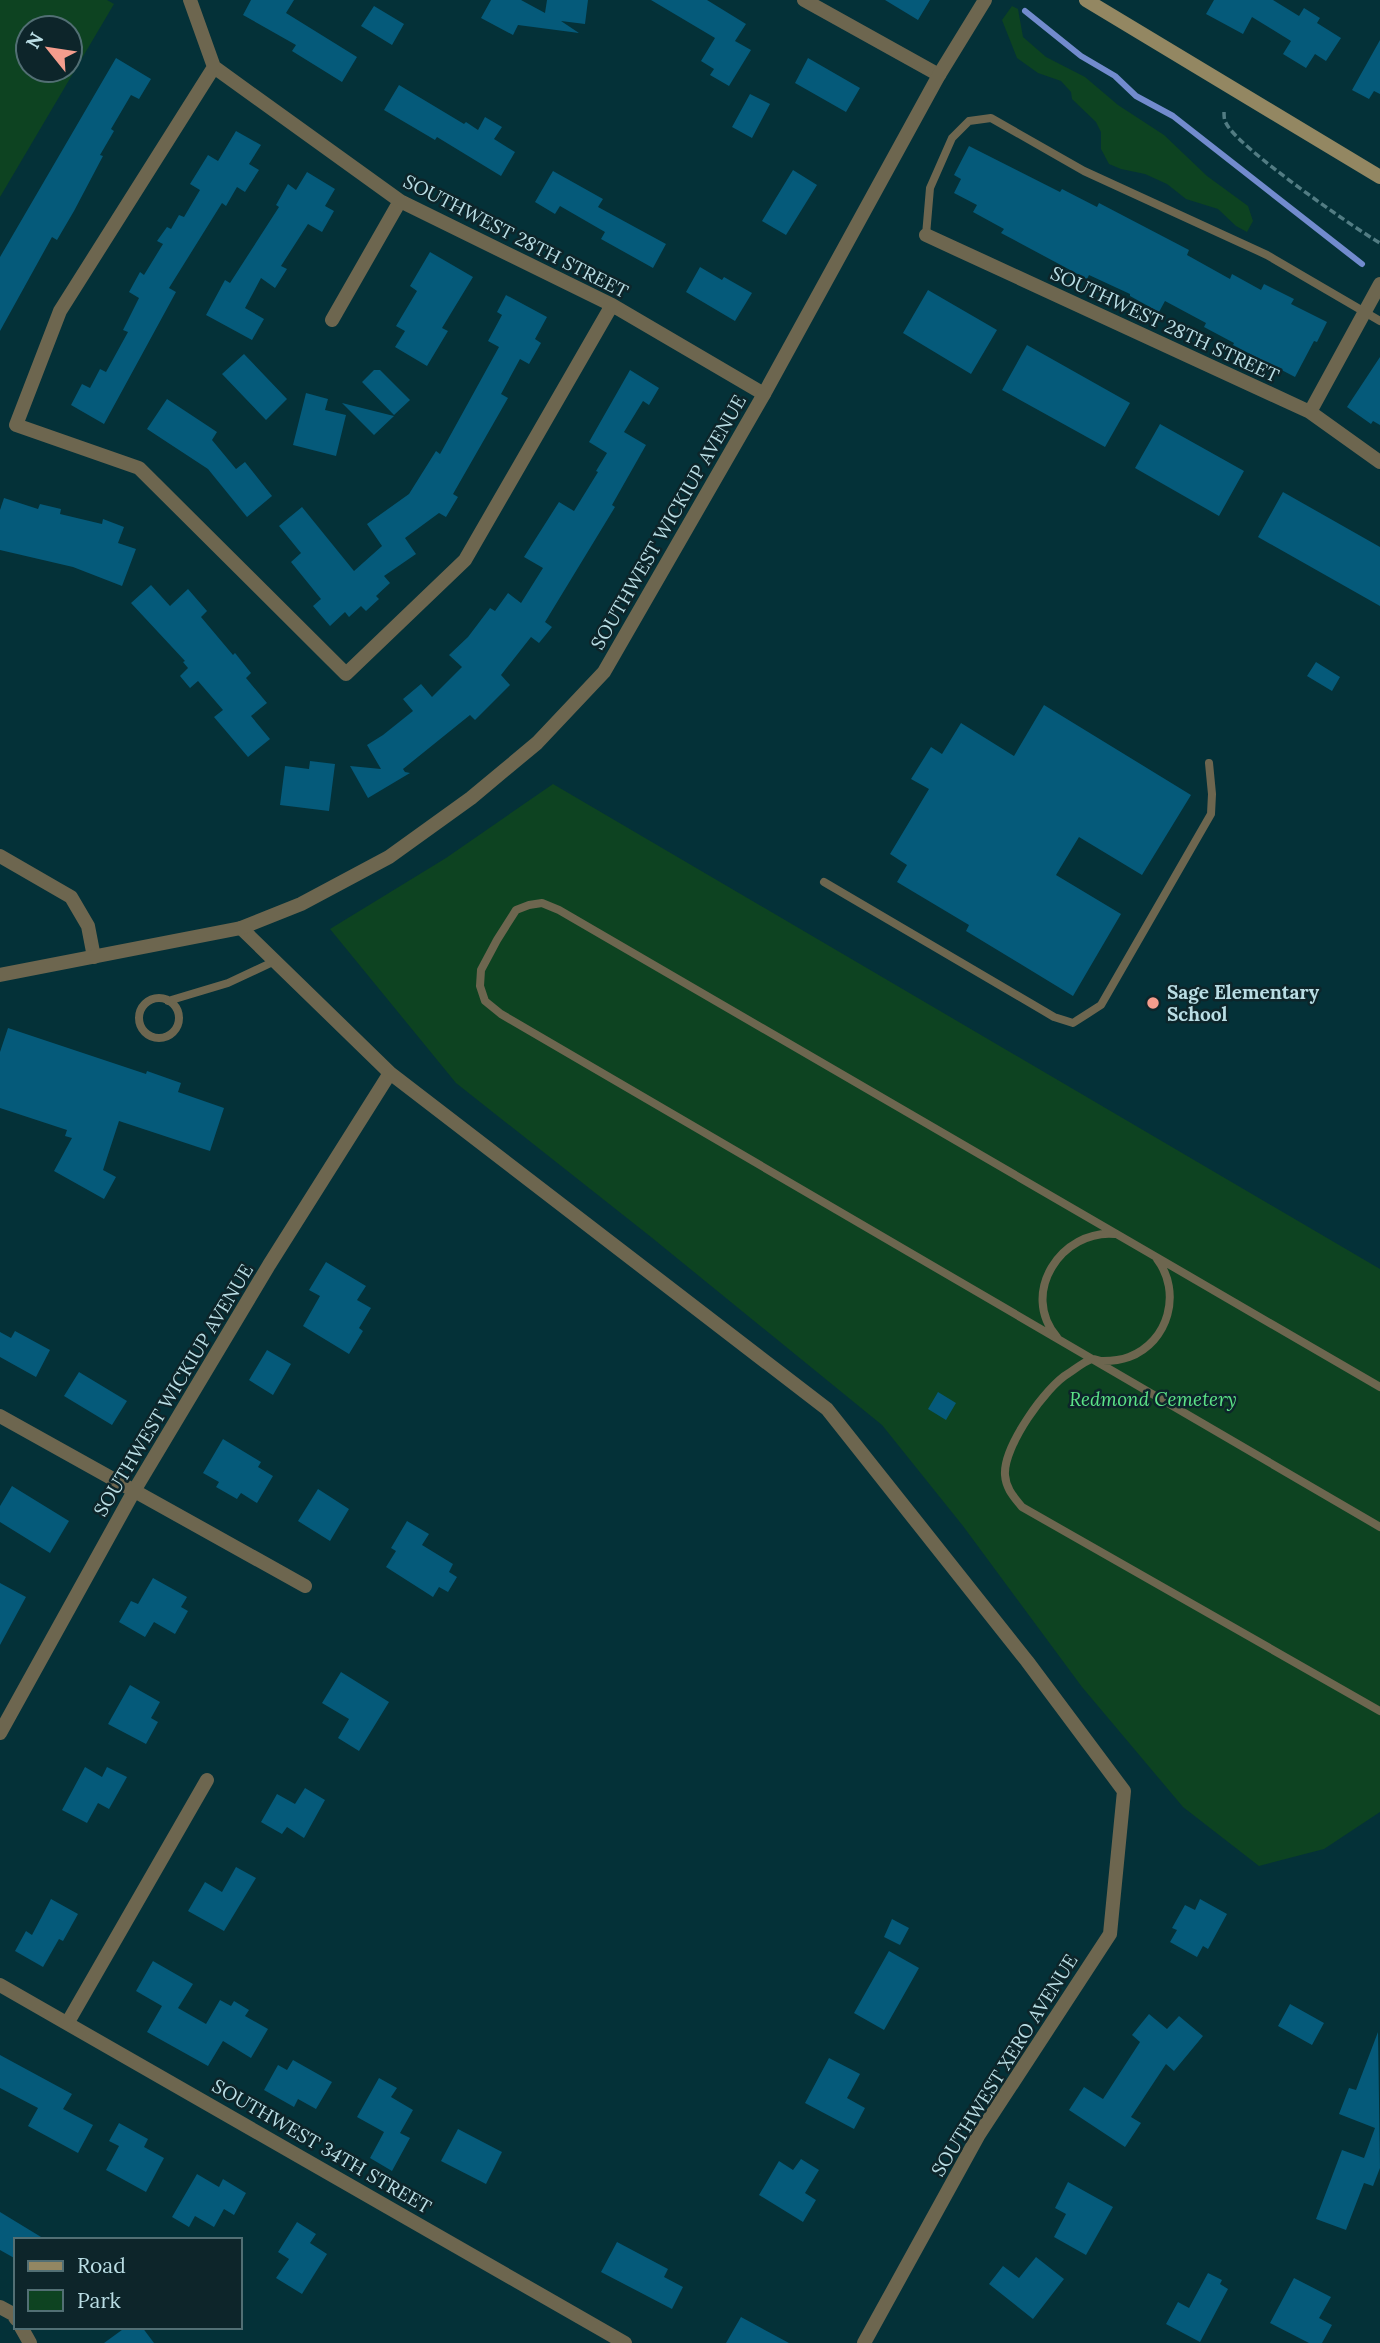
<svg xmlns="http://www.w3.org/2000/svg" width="1380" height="2343" viewBox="0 0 1380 2343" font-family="Lora,serif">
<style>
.green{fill:#0d4321;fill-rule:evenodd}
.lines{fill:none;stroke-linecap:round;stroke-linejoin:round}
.stream{stroke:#728bce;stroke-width:6}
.building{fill:#055a7a}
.path{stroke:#527c83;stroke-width:3.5;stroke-dasharray:7 3.5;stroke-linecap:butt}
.service{stroke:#6d664f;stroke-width:8}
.minor{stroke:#6d664f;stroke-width:14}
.tertiary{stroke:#6d664f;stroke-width:14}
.secondary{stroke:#938762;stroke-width:14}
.poi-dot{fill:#f49d8d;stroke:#0d252a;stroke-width:2.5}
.labels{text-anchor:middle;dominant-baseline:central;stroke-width:5;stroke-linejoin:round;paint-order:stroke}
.street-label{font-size:19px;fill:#b9dde4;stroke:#0d252a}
.poi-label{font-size:19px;font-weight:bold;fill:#b9dde4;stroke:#0d252a;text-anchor:start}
.park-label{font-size:19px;font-style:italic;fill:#5be387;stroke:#0d252a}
</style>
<rect width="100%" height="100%" fill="#043138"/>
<path class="green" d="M0 0H107L114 4 0 197ZM28 28H70V70H28Z
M1012 6 1018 9 1023 37 1046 57 1085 77 1118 105 1164 135 1207 176 1248 206 1253 221 1247 232 1236 226 1218 209 1186 199 1167 184 1145 174 1121 169 1109 164 1101 149V132L1096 122 1072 99 1071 92 1061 81 1038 73 1017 58 1002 20Z
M553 784 1380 1269V1812L1324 1849 1259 1866 1183 1807 1082 1687 963 1526 882 1425 651 1237 456 1083 330 929 446 858Z"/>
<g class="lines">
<path class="stream" d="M1025 11 1081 56 1115 76 1136 96 1173 116 1362 264"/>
</g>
<path class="building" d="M251 0H294L286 13 357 57 342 82 292 51 296 45 243 15Z
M491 0H521L545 13 547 0H588L585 24 561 21 579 33 518 25 513 35 481 18Z
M651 0H707L746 24 735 41 751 50 729 86 710 75 714 69 701 61 715 38Z
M885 0H930L918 20Z
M1214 0H1273L1299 16 1304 8 1320 18 1317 23 1341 38 1326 61 1315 54 1306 68 1283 54 1291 41 1252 17 1243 34 1206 14Z
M374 6 404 24 392 45 361 26Z
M1380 40V94L1374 91 1369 99 1352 90Z
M116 58 151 79 139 99 131 95 111 129 114 131 100 155 103 156 74 211 57 240 52 237 0 331V257Z
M808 58 860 88 846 112 795 83Z
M399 85 464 124 466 122 478 130 485 117 502 127 494 139 515 152 501 176 437 137 435 140 384 110Z
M750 94 770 104 752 138 732 127Z
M236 131 261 145 249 164 259 170 245 192 237 187 226 206 222 203 169 288 176 292 104 424 71 405 82 384 90 388 100 369 106 372 128 332 123 330 139 298 129 292 140 272 144 275 163 244 157 241 167 227 171 229 179 215 184 217 200 190 190 184 208 155 218 161Z
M969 146 1060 192 1062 189 1097 207 1099 203 1189 250 1187 255 1230 279 1232 274 1261 290 1264 284 1294 299 1291 304 1327 322 1317 342 1314 341 1295 377 1233 345 1234 343 1204 327 1206 323 1165 301 1159 312 1130 296V294L1089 275 1087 279 1001 233 1004 229 973 212 977 205 954 193 961 179 954 175Z
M793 170 817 185 786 235 762 221Z
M553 171 603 199 598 207 666 244 653 268 601 239 605 232 560 206 555 214 535 202Z
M307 172 335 189 325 206 334 211 322 232 308 224 281 266 287 269 275 288 261 278 245 308 264 319 252 340 206 315 225 280 230 283 279 207 276 205 288 184 296 190Z
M430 252 473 277 442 328 448 331 427 366 395 347 405 331 396 326 417 291 410 286Z
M700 267 722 280 724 277 752 293 735 321 686 292Z
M928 290 997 330 971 374 903 333Z
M506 295 547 317 535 339 541 343 529 364 520 359 501 394 508 398 453 494 458 497 446 517 439 513 405 538 416 554 384 576 390 583 376 596 379 599 366 611 361 606 349 617 345 612 330 626 313 606 321 599 291 562 301 553 279 526 302 507 354 571 382 546 367 524 409 494 436 451 440 454 499 347 488 341 502 315 497 312Z
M1027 345 1130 403 1105 447 1002 390Z
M244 354 287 399 266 420 222 374Z
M1380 357V425L1373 421 1371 424 1347 407Z
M374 370H380L410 400 394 415 362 382Z
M630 370 659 388 649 405 643 401 624 432 646 445 612 505 615 507 545 622 552 627 539 643 531 637 501 675 510 685 475 720 470 715 403 769 405 772 410 773 368 798 350 766 381 769 367 745 383 735 413 711 403 699 421 684 432 697 462 667 449 655 468 637 490 608 495 611 508 593 521 603 543 568 524 557 559 502 574 511 598 472 596 471 607 453 589 442Z
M306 393 328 399 325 410 346 415 336 456 293 445Z
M167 399 217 432 212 440 236 469 245 462 272 496 247 517 208 469 147 429Z
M342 403 394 416 374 435Z
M1160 424 1244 471 1219 516 1135 468Z
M1283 492 1380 547V606L1258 537Z
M4 498 38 509 40 504 61 509 60 514 102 524 103 519 124 527 118 543 136 549 122 586 73 567 0 550V510Z
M151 585 170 606 188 589 207 611 201 617 233 655 235 653 251 673 246 678 267 703 251 716 270 739 248 757 214 717 223 710 198 681 190 688 180 676 188 668 183 662 185 661 131 603Z
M1316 662 1340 677 1332 691 1307 676Z
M1044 705 1191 795 1142 875 1079 837 1056 875 1121 914 1073 996 966 931 969 925 897 882 907 865 890 854 929 789 911 779 931 747 942 754 961 723 1014 756Z
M310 761 335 764 329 811 280 805 285 766 309 769Z
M8 1028 146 1074 147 1071 181 1083 178 1092 224 1108 210 1151 119 1121 103 1170 116 1177 104 1199 54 1171 72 1138 65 1136 67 1130 0 1108V1052Z
M326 1262 366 1286 357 1300 371 1308 359 1328 363 1331 349 1354 303 1326 320 1296 309 1290Z
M15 1331 50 1350 36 1377 0 1357V1332L11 1338Z
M267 1350 291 1364 273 1395 249 1380Z
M79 1372 127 1401 112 1425 64 1396Z
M938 1392 956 1403 946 1420 928 1409Z
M223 1439 261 1462 258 1467 273 1476 257 1503 241 1493 237 1499 216 1487 219 1482 203 1473Z
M12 1486 69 1521 50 1553 0 1522V1506Z
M318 1489 349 1509 330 1541 298 1521Z
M407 1521 429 1534 422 1545 453 1564 449 1572 457 1577 448 1592 439 1587 433 1597 386 1567 396 1551 391 1548Z
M153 1578 187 1597 181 1607 188 1611 175 1634 154 1622 145 1637 119 1622 131 1601 138 1604Z
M0 1583 26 1597 0 1645Z
M341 1672 389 1702 359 1751 338 1738 349 1719 322 1703Z
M130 1685 160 1702 151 1718 158 1722 146 1744 108 1724Z
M85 1767 102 1777 107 1767 127 1777 109 1809 98 1803 87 1823 62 1810Z
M305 1788 325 1800 304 1838 287 1827 282 1834 261 1822 277 1794 295 1804Z
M236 1867 256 1878 224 1931 188 1911 205 1882 222 1892Z
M51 1899 78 1914 63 1941 59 1939 43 1967 15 1951 26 1931 32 1935Z
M1200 1899 1227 1914 1208 1949 1203 1946 1197 1957 1170 1942 1177 1930 1172 1928 1185 1905 1195 1910Z
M892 1919 909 1928 900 1945 884 1937Z
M889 1951 919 1968 884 2030 854 2013Z
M153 1961 193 1984 178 2008 206 2024 220 2000 231 2006 234 2001 249 2010 245 2016 268 2029 251 2058 223 2041 208 2066 147 2032 162 2006 136 1991Z
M1290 2004 1324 2023 1312 2045 1278 2026Z
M1149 2014 1167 2029 1179 2016 1203 2036 1174 2071 1166 2064 1131 2117 1141 2123 1125 2147 1069 2110 1084 2087 1103 2099 1140 2042 1132 2035Z
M1378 2032 1380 2168 1373 2186 1364 2183 1346 2230 1316 2219 1342 2150 1364 2158 1375 2128 1339 2114 1349 2088 1356 2090Z
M0 2055 72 2094 63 2109 93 2125 78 2153 28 2126 38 2108 0 2088Z
M829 2058 860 2074 847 2098 865 2108 854 2129 805 2103Z
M293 2060 332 2082 316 2109 298 2099 294 2107 264 2090 278 2065 287 2070Z
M379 2078 397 2088 391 2097 413 2110 400 2133 410 2138 392 2171 370 2158 384 2132 357 2117Z
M119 2123 148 2139 144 2147 164 2158 146 2192 106 2170 119 2146 109 2141Z
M458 2129 502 2152 486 2184 441 2161Z
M801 2159 819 2170 805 2193 816 2200 803 2222 759 2195 779 2161 793 2170Z
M197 2174 219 2187 223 2179 246 2193 234 2215 224 2209 214 2227 195 2216 189 2227 172 2217Z
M1068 2182 1113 2207 1086 2255 1054 2237 1066 2214 1055 2208Z
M0 2212 46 2240H16V2259L0 2250Z
M297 2222 316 2234 310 2243 327 2254 302 2294 276 2278 289 2259 278 2252Z
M617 2242 668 2269 664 2277 683 2287 672 2309 601 2272Z
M1036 2257 1064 2279 1033 2319 989 2284 1003 2266 1019 2278Z
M1208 2273 1222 2280 1220 2284 1228 2289 1200 2342 1166 2324 1178 2302 1189 2308Z
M1294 2278 1331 2297 1319 2318 1332 2325 1322 2343H1309L1270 2323Z
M741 2317 789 2343H726Z
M126 2327H142L154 2343H104Z"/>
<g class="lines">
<path class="path" d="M1224 112C1224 116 1224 120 1226 123 1236 146 1354 228 1380 243"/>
<path class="service" d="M926 235 930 188 952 138 969 121 991 118 1084 171 1267 255 1380 321
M824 882 1054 1017 1073 1023 1101 1005 1211 814 1212 794 1209 763
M139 1018a20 20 0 1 1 40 0a20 20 0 1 1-40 0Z
M168 1001 228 983 275 961
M1157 1259C1182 1292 1169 1342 1129 1357 1121 1360 1111 1361 1103 1361 1099 1361 1096 1359 1092 1359 1085 1361 1075 1369 1069 1373 1046 1386 1003 1447 1005 1475 1006 1489 1014 1497 1022 1507L1380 1711
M1057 1337C1019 1293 1062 1229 1115 1234
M1380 1387 559 910 542 903 529 905 516 910 497 940 481 970 480 986 485 1001 501 1014 1380 1527"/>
<path class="minor" d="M190 0 214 67 400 201 612 305 764 394
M804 0 939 75
M214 67 60 311 16 425 139 468 346 674 465 560 612 305
M926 235 1310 412 1380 462
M332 320 400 201
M1310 412 1380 284
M0 856 71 897 88 926 94 957
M241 928 390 1073 827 1409 1027 1661 1124 1791 1110 1934 978 2136 864 2343
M0 1416 305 1586
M0 1733 134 1491 269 1265 390 1073
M0 1985 625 2343
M68 2022 207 1780
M0 2307 13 2314 16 2319
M21 2327 30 2343"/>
<path class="tertiary" d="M0 975 241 928 301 904 389 857 471 798 537 743 604 672 764 394 939 75 985 0"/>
<path class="secondary" d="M1086 0 1380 177"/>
</g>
<circle class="poi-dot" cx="1153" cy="1003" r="7"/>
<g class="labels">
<g class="street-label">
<text transform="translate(516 236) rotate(27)">SOUTHWEST 28TH STREET</text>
<text transform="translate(1165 324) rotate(25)">SOUTHWEST 28TH STREET</text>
<text transform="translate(668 522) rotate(-60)">SOUTHWEST WICKIUP AVENUE</text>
<text transform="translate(173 1390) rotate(-59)">SOUTHWEST WICKIUP AVENUE</text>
<text transform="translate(1004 2065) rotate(-58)">SOUTHWEST XERO AVENUE</text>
<text transform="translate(322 2146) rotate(30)">SOUTHWEST 34TH STREET</text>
</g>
<g class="poi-label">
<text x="1167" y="992">Sage Elementary<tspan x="1167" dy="22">School</tspan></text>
</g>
<g class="park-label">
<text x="1153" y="1399">Redmond Cemetery</text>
</g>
</g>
<rect x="14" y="2238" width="228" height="91" fill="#0d252a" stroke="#526f74" stroke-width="2"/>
<rect x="28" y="2261" width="35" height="10" fill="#938762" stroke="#526f74" stroke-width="2"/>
<text x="77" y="2273" font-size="21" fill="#b9dde4">Road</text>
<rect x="28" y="2290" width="35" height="21" fill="#0d4321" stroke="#526f74" stroke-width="2"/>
<text x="77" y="2308" font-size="21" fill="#b9dde4">Park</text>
<g transform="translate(49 49) rotate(300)"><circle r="33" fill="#0d252a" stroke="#526f74" stroke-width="2"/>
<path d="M0-5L12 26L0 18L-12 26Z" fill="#f49d8d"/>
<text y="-10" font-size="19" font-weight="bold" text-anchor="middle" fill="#b9dde4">N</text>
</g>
</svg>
